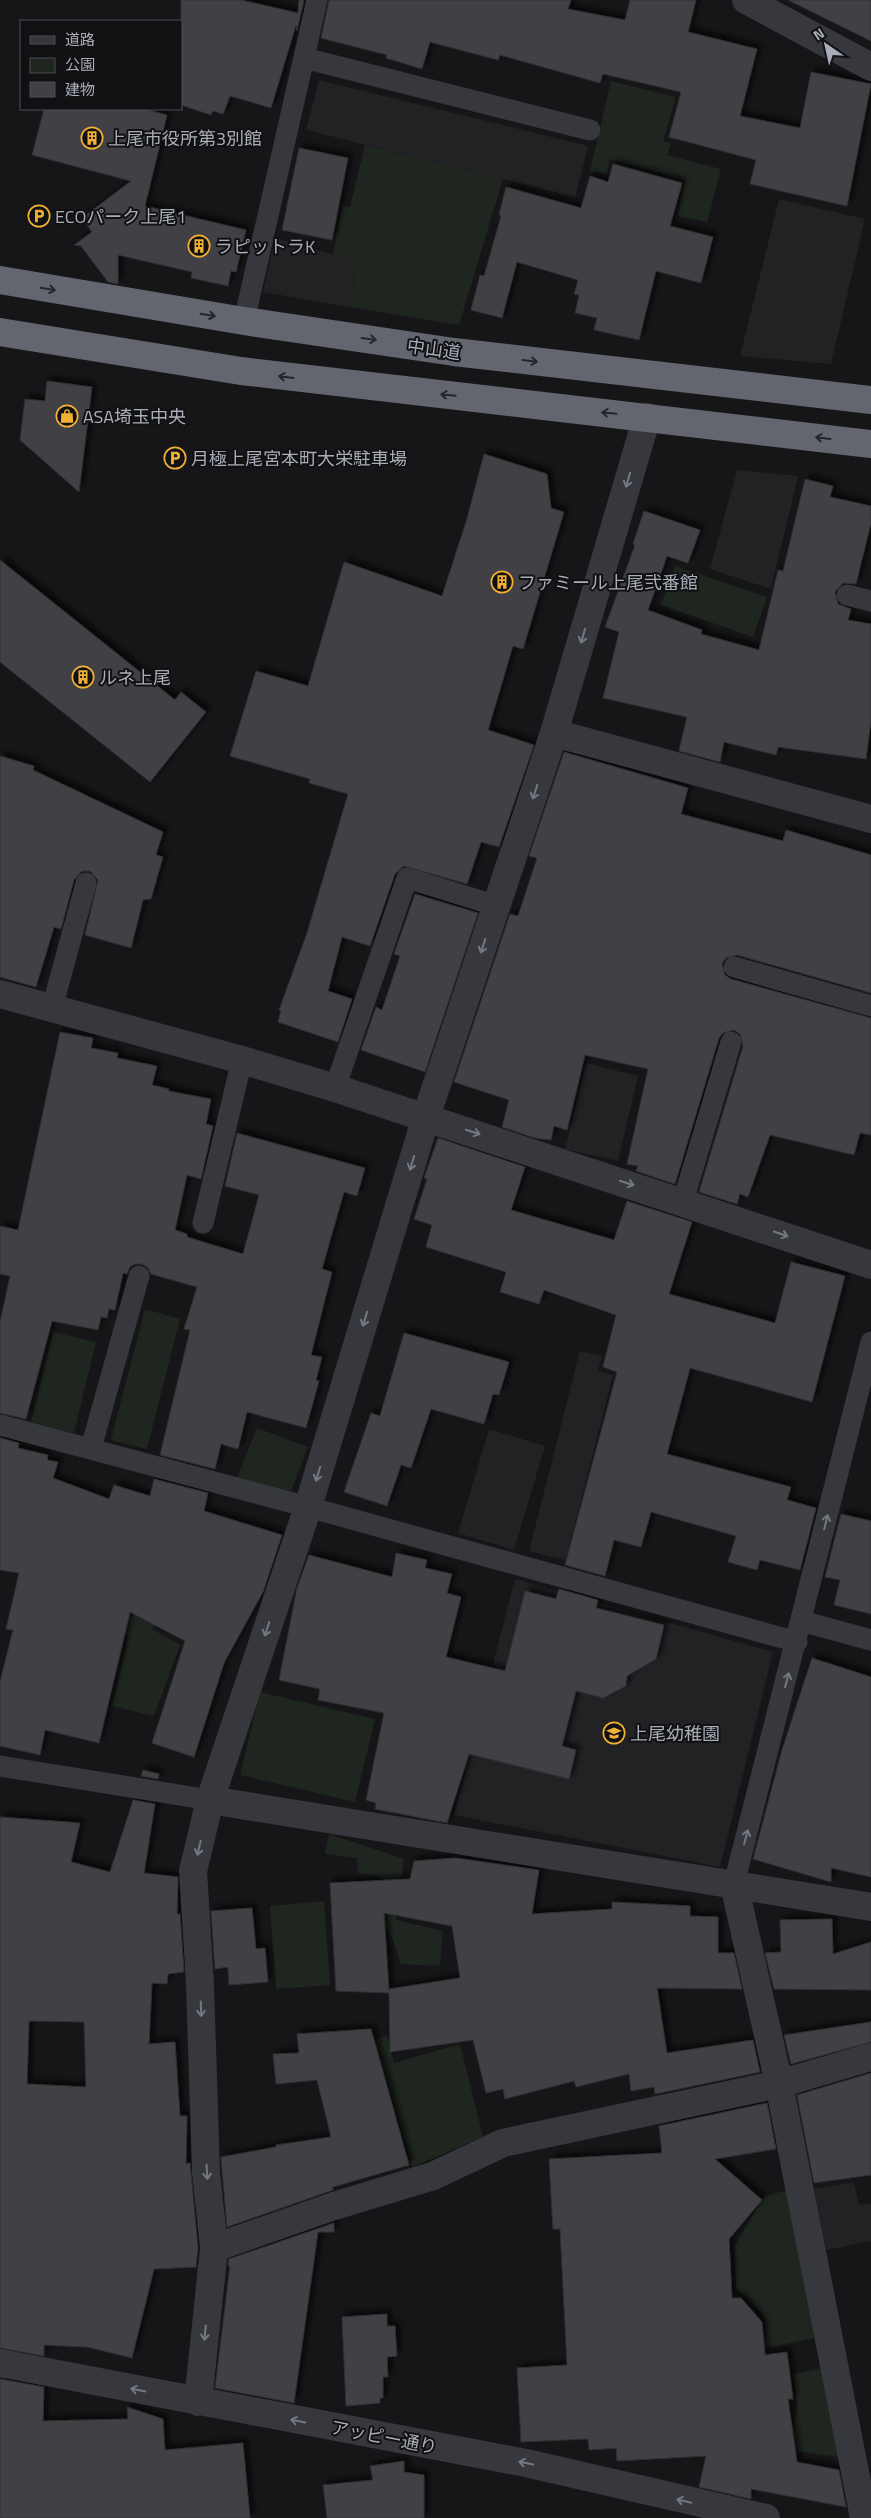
<svg xmlns="http://www.w3.org/2000/svg" width="871" height="2518" viewBox="0 0 871 2518" font-family="'Titillium Web','Noto Sans JP',sans-serif">
<style>
.built{fill:#222225}
.green{fill:#1e261f}
.building{fill:#404145;stroke:#303034;fill-rule:evenodd;filter:url(#shadow)}
.lines{fill:none;stroke-linecap:round;stroke-linejoin:round}
.lane{stroke:#37383d;stroke-width:21}
.street{stroke:#37383d;stroke-width:28}
.highway{stroke:#63666e;stroke-width:28}
.oneway{stroke:#26262a}
.oneway2{stroke:#757881}
.labels{text-anchor:middle;dominant-baseline:central;stroke-width:4;stroke-linejoin:round;paint-order:stroke}
.poi-label{font-size:18px;fill:#a8adb8;stroke:#111113;text-anchor:start}
.street-label{font-size:18px;fill:#a8adb8;stroke:#111113}
</style>
<defs>
<filter id="shadow"><feDropShadow dx="4.5" dy="-4.5" stdDeviation="2.5" flood-color="#0009"/></filter>
</defs>
<rect width="100%" height="100%" fill="#161618"/>
<path class="built" d="M319 80 588 146 575 197 306 130Z
M779 199 865 219 831 364 740 356Z
M275 238 357 261 349 307 263 292Z
M737 470 798 476 771 589 710 569Z
M586 1063 638 1076 618 1161 565 1149Z
M580 1351 602 1356 598 1371 613 1375 566 1560 529 1551Z
M489 1429 545 1446 514 1550 458 1533Z
M515 1579 773 1652 720 1867 454 1815Z
M854 2182 859 2205 871 2203V2241L826 2250 814 2189Z"/>
<path class="green" d="M611 81 676 97 663 141 671 143 667 155 721 169 707 222 678 216 685 180 610 159 606 174 590 171Z
M365 145 503 179 459 325 349 307 357 261 333 254 343 205 350 207Z
M675 566 767 597 753 637 661 605Z
M145 1309 180 1319 147 1449 111 1440Z
M53 1332 96 1342 74 1433 31 1422Z
M257 1428 308 1447 291 1491 237 1478Z
M148 1587 169 1599 152 1629 180 1645 154 1716 112 1706 129 1635 106 1630 111 1611 132 1616Z
M260 1692 375 1719 355 1802 240 1775Z
M329 1834 404 1859 396 1920 443 1931 440 1966 401 1964 392 1938 380 1918 379 1876 358 1873 357 1858 325 1854Z
M324 1901 330 1985 276 1989 270 1906Z
M387 2036 394 2063 460 2044 483 2137 412 2167 385 2074 374 2077 364 2043Z
M789 2190 816 2338 760 2349C774 2315 760 2311 736 2288L735 2246 764 2196Z
M823 2368 839 2457 788 2450 798 2404 793 2374Z"/>
<path class="building" d="M181 0H241L298 13 299 0H304L297 31 296 25 271 108 230 96 223 114 213 111 211 115 181 105Z
M329 0H571L568 9 625 20 630 0H696L688 32 757 49 740 116 800 128 811 72 871 84 847 206 750 184 756 160 669 137 681 92 603 74 600 83 500 55 498 60 430 42 422 69 386 58 387 55 321 38Z
M788 0H871V41Z
M44 109H144L167 115 145 206 246 230 236 272 231 271 228 286 191 278 192 272 118 255V284L108 282 81 246 74 245 92 232 82 218 131 181 32 155Z
M299 148 348 158 332 240 282 230Z
M613 164 682 183 670 226 713 237 701 283 656 271 639 340 594 330 597 318 575 313 579 295 574 294 578 280 517 262 502 318 471 310 480 275 484 276 501 216 499 215 506 187 581 208 590 176 608 182Z
M47 381 92 387 79 492 20 440 25 399 45 401Z
M484 454 547 474 551 508 564 512 523 649 513 646 488 730 534 745 499 847 481 842 467 884 404 866 395 874 370 946 342 937 328 991 352 999 338 1042 278 1022 281 1011 279 1010 307 933 348 794 309 783 310 779 230 756 256 671 308 686 344 562 442 596 466 522Z
M805 479 833 486 830 497 871 506V523L856 584 843 583 835 592 838 604 851 609 848 620 871 624V720L866 759 778 747 776 755 724 742 720 762 679 751 687 717 603 698 619 632 605 627 635 545 633 544 644 511 700 530 688 563 667 556 648 610 702 630 701 634 759 650 778 570 783 571Z
M0 560 175 700 181 692 206 712 150 782 0 662Z
M564 752 688 788 681 814 783 841 786 830 871 855V993L737 955 726 958 722 964 725 975 731 979 871 1018V1135L860 1133 854 1155 770 1135 748 1197 740 1194 737 1204 699 1192 743 1046 740 1034 734 1030 723 1033 719 1038 675 1184 636 1171 638 1166 627 1164 648 1069 585 1055 567 1130 554 1126 551 1140 535 1138 502 1127 509 1100 454 1082 510 914 518 916 537 858 529 856Z
M0 756 34 766 33 770 163 832 156 855 163 857 151 899 143 900 131 948 85 935 98 880 90 871H82L74 880 61 929 54 927 36 987 0 977Z
M415 894 478 913 425 1072 361 1050 376 1007 382 1010 400 956 394 954Z
M60 1032 93 1038 91 1048 118 1053 117 1058 157 1066 152 1085 169 1089 168 1091 211 1099 206 1124 213 1126 201 1179 187 1175 175 1230 187 1234V1237L243 1254 259 1195 225 1186 237 1133 365 1168 357 1196 344 1192 322 1269 332 1272 311 1355 322 1357 316 1380 319 1381 306 1428 247 1412 238 1449 221 1444 215 1469 160 1455 190 1330 184 1329 197 1287 151 1274 148 1268 142 1264H135L130 1267 127 1274 123 1273 115 1310 109 1309 107 1318 101 1317 98 1330 52 1321 26 1419 0 1413V1322L10 1276 0 1274V1226L18 1230Z
M438 1138 525 1167 511 1210 614 1240 627 1201 692 1222 669 1294 775 1323 791 1262 845 1276 812 1402 690 1368 667 1454 791 1487 787 1500 816 1508 800 1570 760 1560 757 1570 728 1562 736 1536 651 1512 641 1547 614 1540 605 1576 565 1565 617 1372 603 1367 616 1315 544 1290 539 1304 500 1292 506 1272 426 1247 432 1225 414 1219 427 1179 424 1178Z
M404 1333 509 1362 499 1395 493 1394 484 1424 431 1409 411 1468 401 1465 387 1506 344 1492 371 1413 380 1416Z
M0 1438 19 1443 18 1448 48 1455 47 1460 58 1462 53 1478 109 1499 114 1485 150 1496 154 1479 208 1493 204 1511 282 1535 263 1592 224 1663 194 1757 152 1743 185 1641 130 1612 99 1743 45 1730 40 1755 0 1746V1682L13 1630 6 1629 19 1573 0 1570Z
M841 1514 871 1521V1614L834 1605 840 1580 825 1577Z
M396 1553 427 1560 425 1568 452 1574 447 1593 461 1597 446 1657 505 1671 525 1591 556 1599 559 1589 598 1600 596 1608 664 1625 656 1659 627 1676 626 1686 603 1698 576 1691 562 1746 576 1750 569 1779 469 1754 447 1823 375 1809 376 1803 366 1800 384 1713 318 1700 320 1689 279 1680 297 1588 309 1555 392 1577Z
M812 1658 871 1677V1877L831 1868V1882L753 1859 782 1750Z
M143 1770 159 1774 158 1779 141 1776Z
M133 1800 155 1804 144 1873 178 1877 177 1914H180L184 1972 168 1974 167 1984 152 1983 149 2044 175 2042 180 2116H187L186 2164 190 2163 198 2248 196 2267 154 2269 132 2358 87 2347 44 2345V2356L0 2348V1817L80 1823 71 1862 110 1872ZM29 2021 84 2022 86 2087 27 2084Z
M456 1858 539 1870 532 1914 612 1909V1902L690 1906V1916L718 1917V1953H734L742 1989 657 1988 667 2053 753 2040 760 2072 655 2094 654 2087 631 2091 629 2074 576 2087 574 2081 505 2099 503 2089 486 2093 473 2040 390 2052 389 1993 336 1991 330 1883 410 1879 414 1861ZM384 1913 452 1926 460 1978 389 1989V1991Z
M252 1908 256 1949 265 1948 268 1982 229 1985 228 1967 215 1969 211 1911Z
M832 1919 833 1954 871 1942V1990L774 1989 765 1953 781 1952 780 1920Z
M871 2022V2042L791 2064 784 2035Z
M371 2029 409 2165 333 2187V2190L227 2227 221 2157 276 2147V2145L331 2137 317 2080 276 2084 273 2054 299 2053 297 2034Z
M871 2073V2175L814 2183 797 2095Z
M767 2103 776 2149 715 2159 762 2200 729 2239 732 2298H741L762 2322 765 2355 787 2352 793 2399H788L797 2462 839 2470 846 2507 751 2489V2499L699 2487 706 2456 617 2461 616 2448 589 2450 588 2439 521 2442 517 2368 567 2365 560 2229H553L549 2159 662 2153 659 2126Z
M334 2223V2232H318L294 2403 215 2388 230 2266H228L229 2259Z
M387 2314V2326H395L397 2356 387 2357 388 2377H383V2398H380V2403L346 2406 342 2317Z
M0 2379 44 2387 43 2421 128 2419 127 2407 163 2419 165 2450 243 2443 250 2518H0Z
M404 2461V2472L424 2475V2518H327L323 2485 373 2480 370 2466Z"/>
<g class="lines">
<path class="lane" d="M304 58 590 130
M244 321 317 0
M847 595 871 601
M734 967 871 1006
M52 1008 86 883
M335 1088 407 878 497 906
M683 1201 731 1042
M203 1223 242 1060
M0 1425 308 1507 797 1642
M91 1448 139 1276
M801 1621 871 1640
M0 1766 210 1800
M734 1884 871 1342"/>
<path class="street" d="M746 0 871 67
M554 733 871 819
M0 994 242 1060 335 1088 871 1265
M210 1800 871 1907
M734 1884 779 2084 864 2518
M214 2248 334 2206 433 2176 503 2143 779 2084 871 2057
M0 2363 526 2463 766 2518
M198 2402 214 2248 206 2173 200 1984 193 1871 210 1800 308 1507 426 1117 554 733 647 417"/>
<path class="highway" d="M0 280 244 321 454 352 871 400
M0 332 241 371 871 444"/>
</g>
<defs><path id="oneway-shaft" d="M-6 0H5M1.5-3L5.5 0L1.5 3" fill="none" stroke-width="1.6" stroke-linecap="round" stroke-linejoin="round" transform="scale(1.25)"/></defs>
<g class="oneway">
<use href="#oneway-shaft" transform="translate(48 289) rotate(10)"/>
<use href="#oneway-shaft" transform="translate(208 315) rotate(9)"/>
<use href="#oneway-shaft" transform="translate(369 339) rotate(8)"/>
<use href="#oneway-shaft" transform="translate(530 361) rotate(7)"/>
<use href="#oneway-shaft" transform="translate(286 377) rotate(-173)"/>
<use href="#oneway-shaft" transform="translate(448 395) rotate(-174)"/>
<use href="#oneway-shaft" transform="translate(609 413) rotate(-174)"/>
<use href="#oneway-shaft" transform="translate(823 438) rotate(-173)"/>
</g>
<g class="oneway2">
<use href="#oneway-shaft" transform="translate(628 480) rotate(106)"/>
<use href="#oneway-shaft" transform="translate(583 636) rotate(106)"/>
<use href="#oneway-shaft" transform="translate(535 792) rotate(108)"/>
<use href="#oneway-shaft" transform="translate(483 946) rotate(108)"/>
<use href="#oneway-shaft" transform="translate(473 1132) rotate(18)"/>
<use href="#oneway-shaft" transform="translate(412 1163) rotate(107)"/>
<use href="#oneway-shaft" transform="translate(627 1183) rotate(18)"/>
<use href="#oneway-shaft" transform="translate(781 1234) rotate(19)"/>
<use href="#oneway-shaft" transform="translate(365 1319) rotate(107)"/>
<use href="#oneway-shaft" transform="translate(318 1474) rotate(107)"/>
<use href="#oneway-shaft" transform="translate(826 1522) rotate(-76)"/>
<use href="#oneway-shaft" transform="translate(267 1629) rotate(108)"/>
<use href="#oneway-shaft" transform="translate(787 1680) rotate(-75)"/>
<use href="#oneway-shaft" transform="translate(746 1837) rotate(-75)"/>
<use href="#oneway-shaft" transform="translate(199 1848) rotate(103)"/>
<use href="#oneway-shaft" transform="translate(201 2009) rotate(88)"/>
<use href="#oneway-shaft" transform="translate(207 2172) rotate(87)"/>
<use href="#oneway-shaft" transform="translate(205 2333) rotate(96)"/>
<use href="#oneway-shaft" transform="translate(138 2390) rotate(-169)"/>
<use href="#oneway-shaft" transform="translate(298 2421) rotate(-169)"/>
<use href="#oneway-shaft" transform="translate(526 2463) rotate(-168)"/>
<use href="#oneway-shaft" transform="translate(684 2501) rotate(-167)"/>
</g>
<defs>
<g id="building-ring" transform="scale(1.125)"><circle r="9.5" fill="#111113" stroke="#f2b134" stroke-width="1.5"/><path d="M-4-6H4V6H1V3H-1V6H-4ZM-2.5-4.3h1.7v1.8h-1.7ZM.8-4.3h1.7v1.8H.8ZM-2.5-1h1.7V.8h-1.7ZM.8-1h1.7V.8H.8Z" fill="#f2b134"/></g>
<g id="parking-ring" transform="scale(1.125)"><circle r="9.5" fill="#111113" stroke="#f2b134" stroke-width="1.5"/><path d="M-3.5-5.5H1a3.5 3.5 0 0 1 0 7H-1V5.5H-3.5ZM-1-3.4V-.6H.8a1.4 1.4 0 0 0 0-2.8Z" fill="#f2b134"/></g>
<g id="shop-ring" transform="scale(1.125)"><circle r="9.5" fill="#111113" stroke="#f2b134" stroke-width="1.5"/><path d="M-5-2.5h2.3a2.7 3.5 0 0 1 5.4 0H5L5.5 6h-11ZM-1.5-2.5h3a1.5 2.3 0 0 0-3 0Z" fill="#f2b134"/></g>
<g id="school-ring" transform="scale(1.125)"><circle r="9.5" fill="#111113" stroke="#f2b134" stroke-width="1.5"/><path d="M0-5L7-2L0 1L-7-2ZM-4 1L0 2.5L4 1V4Q0 6-4 4Z" fill="#f2b134"/></g>
</defs>
<g fill-rule="evenodd">
<use href="#building-ring" x="92" y="138"/>
<use href="#parking-ring" x="39" y="216"/>
<use href="#building-ring" x="199" y="246"/>
<use href="#shop-ring" x="67" y="416"/>
<use href="#parking-ring" x="175" y="458"/>
<use href="#building-ring" x="502" y="582"/>
<use href="#building-ring" x="83" y="677"/>
<use href="#school-ring" x="614" y="1733"/>
</g>
<g class="labels">
<g class="poi-label">
<text x="108" y="138">上尾市役所第3別館</text>
<text x="55" y="216">ECOパーク上尾1</text>
<text x="215" y="246">ラピットラK</text>
<text x="83" y="416">ASA埼玉中央</text>
<text x="191" y="458">月極上尾宮本町大栄駐車場</text>
<text x="518" y="582">ファミール上尾弐番館</text>
<text x="99" y="677">ルネ上尾</text>
<text x="630" y="1733">上尾幼稚園</text>
</g>
<g class="street-label">
<text transform="translate(434 349) rotate(8)">中山道</text>
<text transform="translate(384 2437) rotate(11)">アッピー通り</text>
</g>
</g>
<rect x="20" y="20" width="162" height="90" fill="#111113" stroke="#4d4f55"/>
<rect x="30" y="36" width="25" height="8" fill="#37383d" stroke="#4d4f55"/>
<text x="65" y="45" font-size="15" fill="#a8adb8">道路</text>
<rect x="30" y="58" width="25" height="15" fill="#1e261f" stroke="#4d4f55"/>
<text x="65" y="70" font-size="15" fill="#a8adb8">公園</text>
<rect x="30" y="82" width="25" height="15" fill="#404145" stroke="#4d4f55"/>
<text x="65" y="95" font-size="15" fill="#a8adb8">建物</text>
<g transform="translate(826 45) rotate(326)" stroke="#111113" stroke-width="4" paint-order="stroke">
<path d="M0-4L9 19L0 12L-9 19Z" fill="#a8adb8"/>
<text y="-8" font-size="14" font-weight="bold" text-anchor="middle" fill="#a8adb8">N</text>
</g>
</svg>
